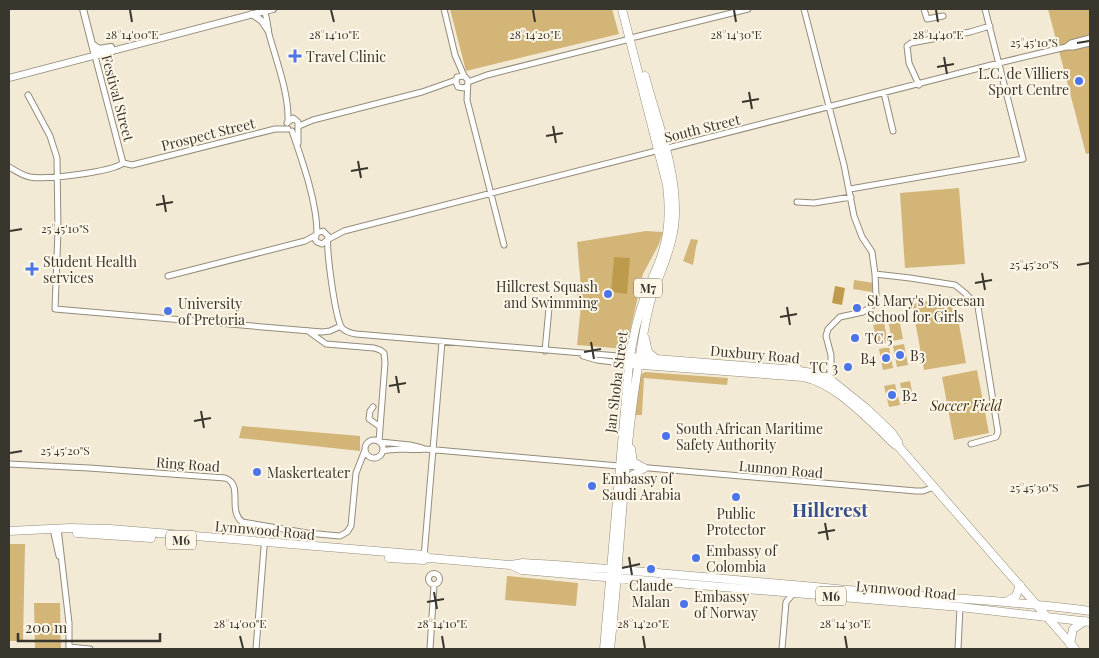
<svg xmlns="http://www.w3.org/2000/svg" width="1099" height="658" viewBox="0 0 1099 658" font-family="'Playfair Display',serif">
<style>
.green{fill:#d2b577}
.water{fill:#be9b4c}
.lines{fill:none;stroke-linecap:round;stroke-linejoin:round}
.minor-casing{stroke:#948c7a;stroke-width:7}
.tertiary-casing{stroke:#948c7a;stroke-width:8}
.secondary-casing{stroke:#948c7a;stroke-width:9}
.primary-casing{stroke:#948c7a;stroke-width:9}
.minor{stroke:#fff;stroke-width:5}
.tertiary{stroke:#fff;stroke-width:6}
.secondary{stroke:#fff;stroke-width:8}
.primary{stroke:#fff;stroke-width:8}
.ticks{fill:none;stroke:#39362e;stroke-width:2}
.poi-dot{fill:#4b75e8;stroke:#fef7e8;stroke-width:2}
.labels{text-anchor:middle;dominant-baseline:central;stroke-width:4;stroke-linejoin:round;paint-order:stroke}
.shield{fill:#fef7e8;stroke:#747066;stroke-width:1}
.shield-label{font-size:12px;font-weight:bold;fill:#39362e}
.poi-label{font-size:14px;fill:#39362e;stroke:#fef7e8;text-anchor:start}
.street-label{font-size:14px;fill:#39362e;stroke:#fef7e8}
.park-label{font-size:14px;font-style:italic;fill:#3f300d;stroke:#fef7e8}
.district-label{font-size:19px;font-weight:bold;fill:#39508a;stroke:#fef7e8}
.ticks-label{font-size:12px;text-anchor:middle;fill:#39362e;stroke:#fef7e8;stroke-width:4;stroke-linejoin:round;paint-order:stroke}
</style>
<rect width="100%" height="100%" fill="#f3ead6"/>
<path class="green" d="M450 9H612L619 34 466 71Z
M1048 9H1090V153L1086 154Z
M959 188 965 264 905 268 900 193Z
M646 231 663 232 659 244 643 274 626 349 577 345 581 305 577 304 578 287H581L577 242Z
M691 239 698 240C695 249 695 256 693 265L683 261Z
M854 280 874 283 872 292 853 289Z
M954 296 966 363 924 370 912 304Z
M899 318 903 339 892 341 888 320Z
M884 323 888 342 878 344 873 325Z
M904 344 908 365 897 367 893 346Z
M889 347 893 368 883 370 879 349Z
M977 370 989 433 954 440 942 377Z
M645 372 728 378 727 385 644 378 642 415H634L640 375Z
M910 381 914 402 904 404 900 383Z
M895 384 900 405 889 407 884 386Z
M242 426 360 436V451L239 438Z
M9 544H25L23 641H9Z
M507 576 578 583 576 606 505 600Z
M34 603H60L61 649H35Z"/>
<path class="water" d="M614 257 630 258 627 294 611 292Z
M835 286 845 288 842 305 832 303Z"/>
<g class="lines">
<g class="minor-casing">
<path id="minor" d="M444 9 455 55 464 76
M804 9 844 165 854 216 862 237 872 252 875 274 876 296 873 305 863 312 840 317 828 329 826 336 831 355V380
M924 9 927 19 943 16
M264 11C268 19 267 26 269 34 276 60 289 93 288 121
M635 37 748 9
M1066 47 1071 43 1090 38
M95 56 123 163
M468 82 487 75 630 39
M919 85 909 63 907 46 911 43 970 32 990 26
M467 86 464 88 458 87 456 82 457 77 464 76 468 80 467 100 504 245
M884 93 893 131
M28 95 50 136 57 158 58 231 55 309 322 332 330 331 341 326
M287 123 293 118 298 122V143
M299 126 313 120 422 92 456 80
M292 131C302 160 317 202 317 233
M9 167C16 171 23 176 30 177 45 180 112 172 123 163L132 165 275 129H288
M850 189 1023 159 985 9
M797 202 814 203 851 197
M327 240 344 231 379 222 999 63 1066 47H1073L1090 43
M326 241 322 244 317 242 315 239 317 233 323 231 328 236C326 249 335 318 342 328 346 332 350 333 356 334L630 357
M875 274 910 278 955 285 965 293 978 307 998 432 996 437 971 444
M168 276 305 241 316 235
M308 331 326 344 374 348 380 350 384 353 385 363 379 441
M545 351 549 308
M583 356 597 360 629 364
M373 407 370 411 369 419 379 426
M365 449a9 9 0 1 1 18 0a9 9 0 1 1-18 0Z
M380 442 410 445 422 448
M383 451C397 447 411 451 425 449L619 466
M9 464 89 468 225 478C244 485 227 509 242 522L307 533 340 536 347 532 351 526 356 473 365 450
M626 466 916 491H923L934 487
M58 528 69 623V649
M53 529 59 556
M424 557 442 342
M428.5 579a5.5 5.5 0 1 1 11 0a5.5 5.5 0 1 1-11 0Z
M69 647 90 649
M256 649 264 547
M430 649 434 585
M782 649 786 602 794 593
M958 649 960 607"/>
</g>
<g class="tertiary-casing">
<path id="tertiary" d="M83 9 95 56
M252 14 262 21 268 30
M92 44 99 49 111 47
M9 78 273 9"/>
</g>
<g class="secondary-casing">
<path id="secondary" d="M630 357 784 369 820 374 831 380 866 408 892 433 898 442 899 447
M789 358 792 366 798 369
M629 364 803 377C831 382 859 410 879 429 886 435 891 443 899 447L1075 649"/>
</g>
<g class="primary-casing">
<path id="primary" d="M645 338 648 352 656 359
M631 449 633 462 644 468
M628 486 633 475 644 468
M9 531 70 528 110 529 412 554 424 555 429 558 511 565 522 570 960 607 1090 622
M77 533 151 538
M389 558 424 560 427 558
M511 565 523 563C643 570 763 583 882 593 952 599 1021 601 1090 611
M1006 602 1016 596 1020 585
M1070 644 1073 629 1085 621
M604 649 629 364C632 341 637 318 645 296 650 282 658 268 662 254 670 231 670 209 667 185L622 9
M610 649C621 552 623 452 640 355 643 335 646 315 652 296 662 267 676 240 675 209 675 164 656 119 645 76"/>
</g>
<use href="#minor" class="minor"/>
<use href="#tertiary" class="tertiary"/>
<use href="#secondary" class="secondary"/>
<use href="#primary" class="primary"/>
</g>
<path class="ticks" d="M130 10 132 22M331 10 334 22M533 10 535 22M734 10 736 22M936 10 938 22M1077 43 1089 41M944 57 947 74M937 67 954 64M749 92 752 109M742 102 759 99M553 126 556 143M546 136 563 133M358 161 361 178M351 171 368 168M163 195 166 212M156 205 173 202M10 231 22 229M1077 265 1089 263M982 273 985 290M975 283 992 280M787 307 790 325M780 317 797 314M591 342 594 359M584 352 601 349M396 376 399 393M389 386 406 383M201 411 204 428M194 421 211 418M10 453 22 451M1077 487 1089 485M825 523 828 540M818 533 835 530M629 557 632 575M622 568 640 564M434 592 437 609M427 602 444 599M240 636 243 648M442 636 444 648M643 636 645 648M845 636 847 648"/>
<g class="poi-dot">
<path d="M292.5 48.5h5v5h5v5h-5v5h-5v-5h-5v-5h5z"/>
<circle cx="1079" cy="81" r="5"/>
<path d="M29.5 261.5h5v5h5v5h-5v5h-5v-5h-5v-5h5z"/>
<circle cx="608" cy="294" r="5"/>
<circle cx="857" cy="308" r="5"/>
<circle cx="168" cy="311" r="5"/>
<circle cx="855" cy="338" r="5"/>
<circle cx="900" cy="355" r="5"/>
<circle cx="886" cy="358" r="5"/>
<circle cx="848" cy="367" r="5"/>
<circle cx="892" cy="395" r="5"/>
<circle cx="666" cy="436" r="5"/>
<circle cx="257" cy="472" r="5"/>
<circle cx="592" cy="486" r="5"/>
<circle cx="736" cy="497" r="5"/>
<circle cx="696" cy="558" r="5"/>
<circle cx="651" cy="569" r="5"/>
<circle cx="684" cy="604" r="5"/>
</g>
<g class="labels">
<g class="shield">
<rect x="634" y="278.5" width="28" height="19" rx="4"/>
<rect x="166" y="530.5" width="30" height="19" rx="4"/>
<rect x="816" y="586.5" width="30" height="19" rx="4"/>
</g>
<g class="shield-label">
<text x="648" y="288">M7</text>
<text x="181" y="540">M6</text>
<text x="831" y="596">M6</text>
</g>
<g class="poi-label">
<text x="306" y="56">Travel Clinic</text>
<text x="1069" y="73" text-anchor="end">L.C. de Villiers<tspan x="1069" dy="16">Sport Centre</tspan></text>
<text x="43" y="261">Student Health<tspan x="43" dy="16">services</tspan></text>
<text x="598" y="286" text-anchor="end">Hillcrest Squash<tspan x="598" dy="16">and Swimming</tspan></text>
<text x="867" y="300">St Mary's Diocesan<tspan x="867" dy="16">School for Girls</tspan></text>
<text x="178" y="303">University<tspan x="178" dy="16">of Pretoria</tspan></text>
<text x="865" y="338">TC 5</text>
<text x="910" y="355">B3</text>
<text x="876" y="358" text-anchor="end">B4</text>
<text x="838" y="367" text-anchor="end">TC 3</text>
<text x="902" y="395">B2</text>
<text x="676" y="428">South African Maritime<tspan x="676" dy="16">Safety Authority</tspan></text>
<text x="267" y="472">Maskerteater</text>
<text x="602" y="478">Embassy of<tspan x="602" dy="16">Saudi Arabia</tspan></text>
<text x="736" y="513" text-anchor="middle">Public<tspan x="736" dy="16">Protector</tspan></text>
<text x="706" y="550">Embassy of<tspan x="706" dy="16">Colombia</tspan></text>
<text x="651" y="585" text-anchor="middle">Claude<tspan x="651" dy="16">Malan</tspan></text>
<text x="694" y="596">Embassy<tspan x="694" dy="16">of Norway</tspan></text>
</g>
<g class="street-label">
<text transform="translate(118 98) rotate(75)">Festival Street</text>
<text transform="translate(702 128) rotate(-14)">South Street</text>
<text transform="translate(208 134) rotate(-14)">Prospect Street</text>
<text transform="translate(755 354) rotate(5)">Duxbury Road</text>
<text transform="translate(616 382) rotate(-83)">Jan Shoba Street</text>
<text transform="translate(188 464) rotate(4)">Ring Road</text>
<text transform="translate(781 469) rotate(5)">Lunnon Road</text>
<text transform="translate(265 530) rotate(5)">Lynnwood Road</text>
<text transform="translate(906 590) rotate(5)">Lynnwood Road</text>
</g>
<g class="park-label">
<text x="966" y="405">Soccer Field</text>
</g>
<g class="district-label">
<text x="830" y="509">Hillcrest</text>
</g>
</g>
<g class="ticks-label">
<text x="132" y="39">28°14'00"E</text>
<text x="334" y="39">28°14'10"E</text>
<text x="535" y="39">28°14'20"E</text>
<text x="736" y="39">28°14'30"E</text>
<text x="938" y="39">28°14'40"E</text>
<text x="1034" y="47">25°45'10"S</text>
<text x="65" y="233">25°45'10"S</text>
<text x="1034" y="269">25°45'20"S</text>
<text x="65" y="455">25°45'20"S</text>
<text x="1034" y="492">25°45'30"S</text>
<text x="240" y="628">28°14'00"E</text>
<text x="442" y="628">28°14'10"E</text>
<text x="643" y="628">28°14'20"E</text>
<text x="845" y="628">28°14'30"E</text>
</g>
<rect width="1099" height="658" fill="none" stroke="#39362e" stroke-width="20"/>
<path d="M18 633v8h142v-8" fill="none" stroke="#39362e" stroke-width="2.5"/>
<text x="25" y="633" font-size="15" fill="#39362e" stroke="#fef7e8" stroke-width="4" paint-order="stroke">200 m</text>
</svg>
